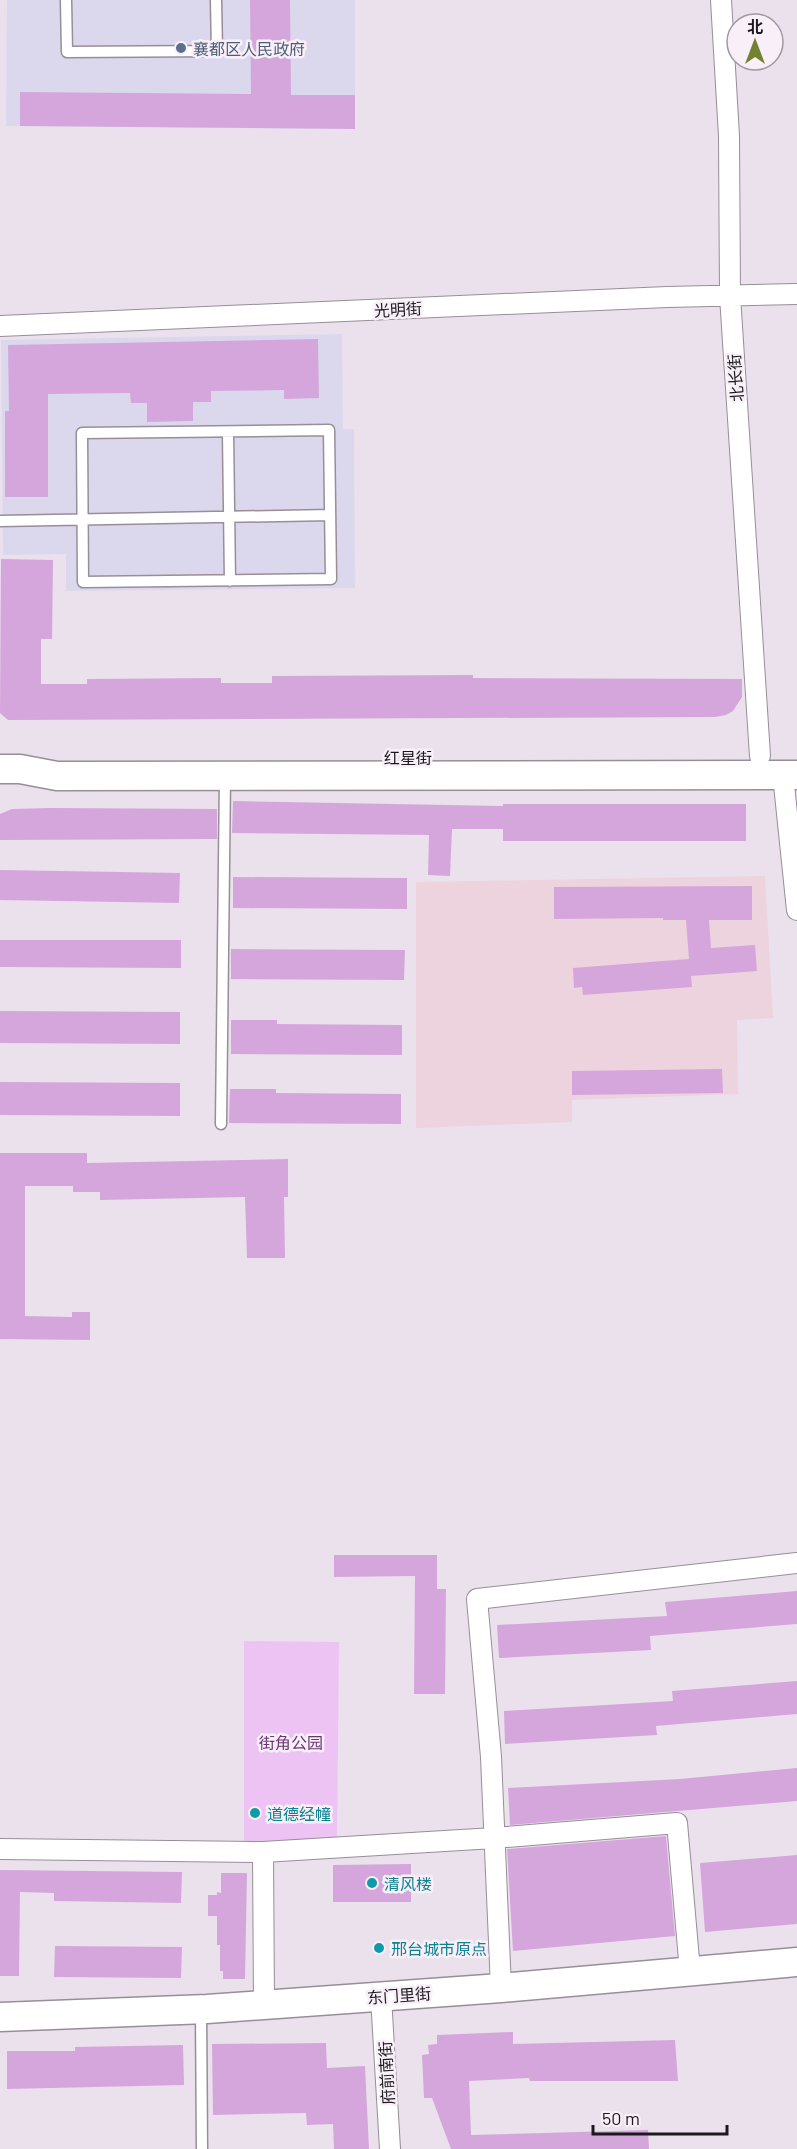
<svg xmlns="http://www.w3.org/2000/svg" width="797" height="2149" viewBox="0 0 797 2149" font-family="Barlow,'Noto Sans SC',sans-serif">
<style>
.commercial{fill:#dbd8ee}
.education{fill:#ecd3dd}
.green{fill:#edc3f3}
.building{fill:#d5a6dc}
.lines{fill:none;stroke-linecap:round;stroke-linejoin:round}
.lane-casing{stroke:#978e98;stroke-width:13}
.street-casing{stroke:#978e98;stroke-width:22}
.secondary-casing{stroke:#978e98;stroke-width:31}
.lane{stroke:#fff;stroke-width:10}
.street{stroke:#fff;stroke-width:20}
.secondary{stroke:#fff;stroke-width:28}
.service-dot{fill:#5c6f8a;stroke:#f8eff9;stroke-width:2}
.culture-dot{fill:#0f9aa8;stroke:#f8eff9;stroke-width:2}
.labels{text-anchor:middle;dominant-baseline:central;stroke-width:5;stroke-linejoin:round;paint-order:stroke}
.service-label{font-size:16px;fill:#4e5e75;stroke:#f8eff9;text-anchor:start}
.street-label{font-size:16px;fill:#1c191c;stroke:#f8eff9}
.park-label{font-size:16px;fill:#6c3476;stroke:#f8eff9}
.culture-label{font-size:16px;fill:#0d838f;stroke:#f8eff9;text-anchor:start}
</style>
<rect width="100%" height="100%" fill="#ebe1ec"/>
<path class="commercial" d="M7 0H355V129L6 126Z
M342 334 343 429H354L355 588 66 591V554L3 555 1 340Z"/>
<path class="education" d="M765 876 773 1018 737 1020 738 1094 572 1100V1122L416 1128V882Z"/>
<path class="green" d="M244 1641 339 1642 337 1842 244 1843Z"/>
<path class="building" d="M250 0H290L291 95H355V129L20 126V92L251 94Z
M318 339 319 398 284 399V390L211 391V402H193V421L147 422V403H131L130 393 48 394V497H5V411H9L8 345Z
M1 559 53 560 52 639H41V684H87V679L221 678V683H272V676L473 675V678L742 679V697L733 711 726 715 715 717 8 720 0 713Z
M233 801 503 806V804H746V841H503V829H452L450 876 428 875 429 835 232 833Z
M50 808 217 809V839L0 840V814L12 809Z
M0 870 180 873 179 903 0 900Z
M233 877 407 878V909L233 908Z
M752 886V920H709L711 948 755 945 757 971 691 976 692 987 583 995 582 987 574 988 573 968 689 959 686 920H663V918L554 919V887Z
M0 940H181V968L0 967Z
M231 949 405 950 404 980 231 979Z
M0 1011 180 1012V1044L0 1043Z
M231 1020H277V1024L402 1025V1055L231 1054Z
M722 1069 723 1093 572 1095V1071Z
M0 1082 180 1083V1116L0 1115Z
M230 1089H276V1093L401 1094V1124L229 1123Z
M0 1153H87V1163L288 1159V1197H284L285 1258H247L245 1197 100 1200V1192H73V1186H25V1316L72 1317V1312H90V1340L0 1339Z
M334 1555H437V1589H446L445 1694H414L415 1576 334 1577Z
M797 1591V1624L650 1636 651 1650 499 1658 497 1625 667 1616 665 1602Z
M797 1681V1714L656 1726 657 1735 505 1744 504 1711 673 1701 672 1691Z
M797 1768V1801L510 1825 508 1788 680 1779Z
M666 1836 675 1936 513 1951 507 1849Z
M797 1855V1924L705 1932 700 1863Z
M411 1864V1902H333V1865Z
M0 1870 182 1872 181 1903 54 1901V1893L20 1892 19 1976H0Z
M221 1873H247L245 1979H223V1971H220V1945H217V1916H208V1895H217V1892L221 1893Z
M55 1946 182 1947 181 1978 54 1977Z
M513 2032V2044L675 2040 678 2081H530L529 2078 469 2081 471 2135 648 2130 649 2149H451L432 2098H424L422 2055 429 2054 428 2045 437 2044V2035Z
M326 2043 327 2068 365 2066 369 2149H334L333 2124 307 2125 306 2113 213 2115 212 2044Z
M183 2045 184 2085 7 2089V2051H75V2047Z"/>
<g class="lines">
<g class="lane-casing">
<path id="lane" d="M66 0 67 52 217 51 216 0
M329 430 331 579 83 582 82 433Z
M228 432 230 581
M0 521 330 515
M221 1124 225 776
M201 2010 202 2149"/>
</g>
<g class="street-casing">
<path id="street" d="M721 0 729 136 730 296 760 756
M0 326 667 297 797 294
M783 775 797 910
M0 1849 263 1852 494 1838 677 1823 690 1971
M263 1852 264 2005
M501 1988 491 1757 477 1599 797 1563
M381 1997 390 2149"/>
</g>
<g class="secondary-casing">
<path id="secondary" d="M0 769H20L57 776 797 775
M0 2017 207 2009 501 1988 797 1962"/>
</g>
<use href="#lane" class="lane"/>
<use href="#street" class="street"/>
<use href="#secondary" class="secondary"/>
</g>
<circle class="service-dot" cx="181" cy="48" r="6"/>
<g class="culture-dot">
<circle cx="255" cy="1813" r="6"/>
<circle cx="372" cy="1883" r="6"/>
<circle cx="379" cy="1948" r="6"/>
</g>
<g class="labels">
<g class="service-label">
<text x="193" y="48">襄都区人民政府</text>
</g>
<g class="street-label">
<text transform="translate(398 309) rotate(-3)">光明街</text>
<text transform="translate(735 378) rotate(-94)">北长街</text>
<text x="408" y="757">红星街</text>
<text transform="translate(399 1995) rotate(-4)">东门里街</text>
<text transform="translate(386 2073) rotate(-93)">府前南街</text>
</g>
<g class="park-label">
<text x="291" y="1742">街角公园</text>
</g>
<g class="culture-label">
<text x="267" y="1813">道德经幢</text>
<text x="384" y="1883">清风楼</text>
<text x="391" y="1948">邢台城市原点</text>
</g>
</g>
<g transform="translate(755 42)"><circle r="28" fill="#f8eff9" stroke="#a099a1" stroke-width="1.5"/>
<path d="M0-4.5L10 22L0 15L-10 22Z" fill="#74812f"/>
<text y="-9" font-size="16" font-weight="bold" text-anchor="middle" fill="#1c191c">北</text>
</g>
<path d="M593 2125v9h134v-9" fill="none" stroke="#1c191c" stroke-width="3"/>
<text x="602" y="2125" font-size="18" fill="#1c191c" stroke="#f8eff9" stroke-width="4.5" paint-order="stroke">50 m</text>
</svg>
